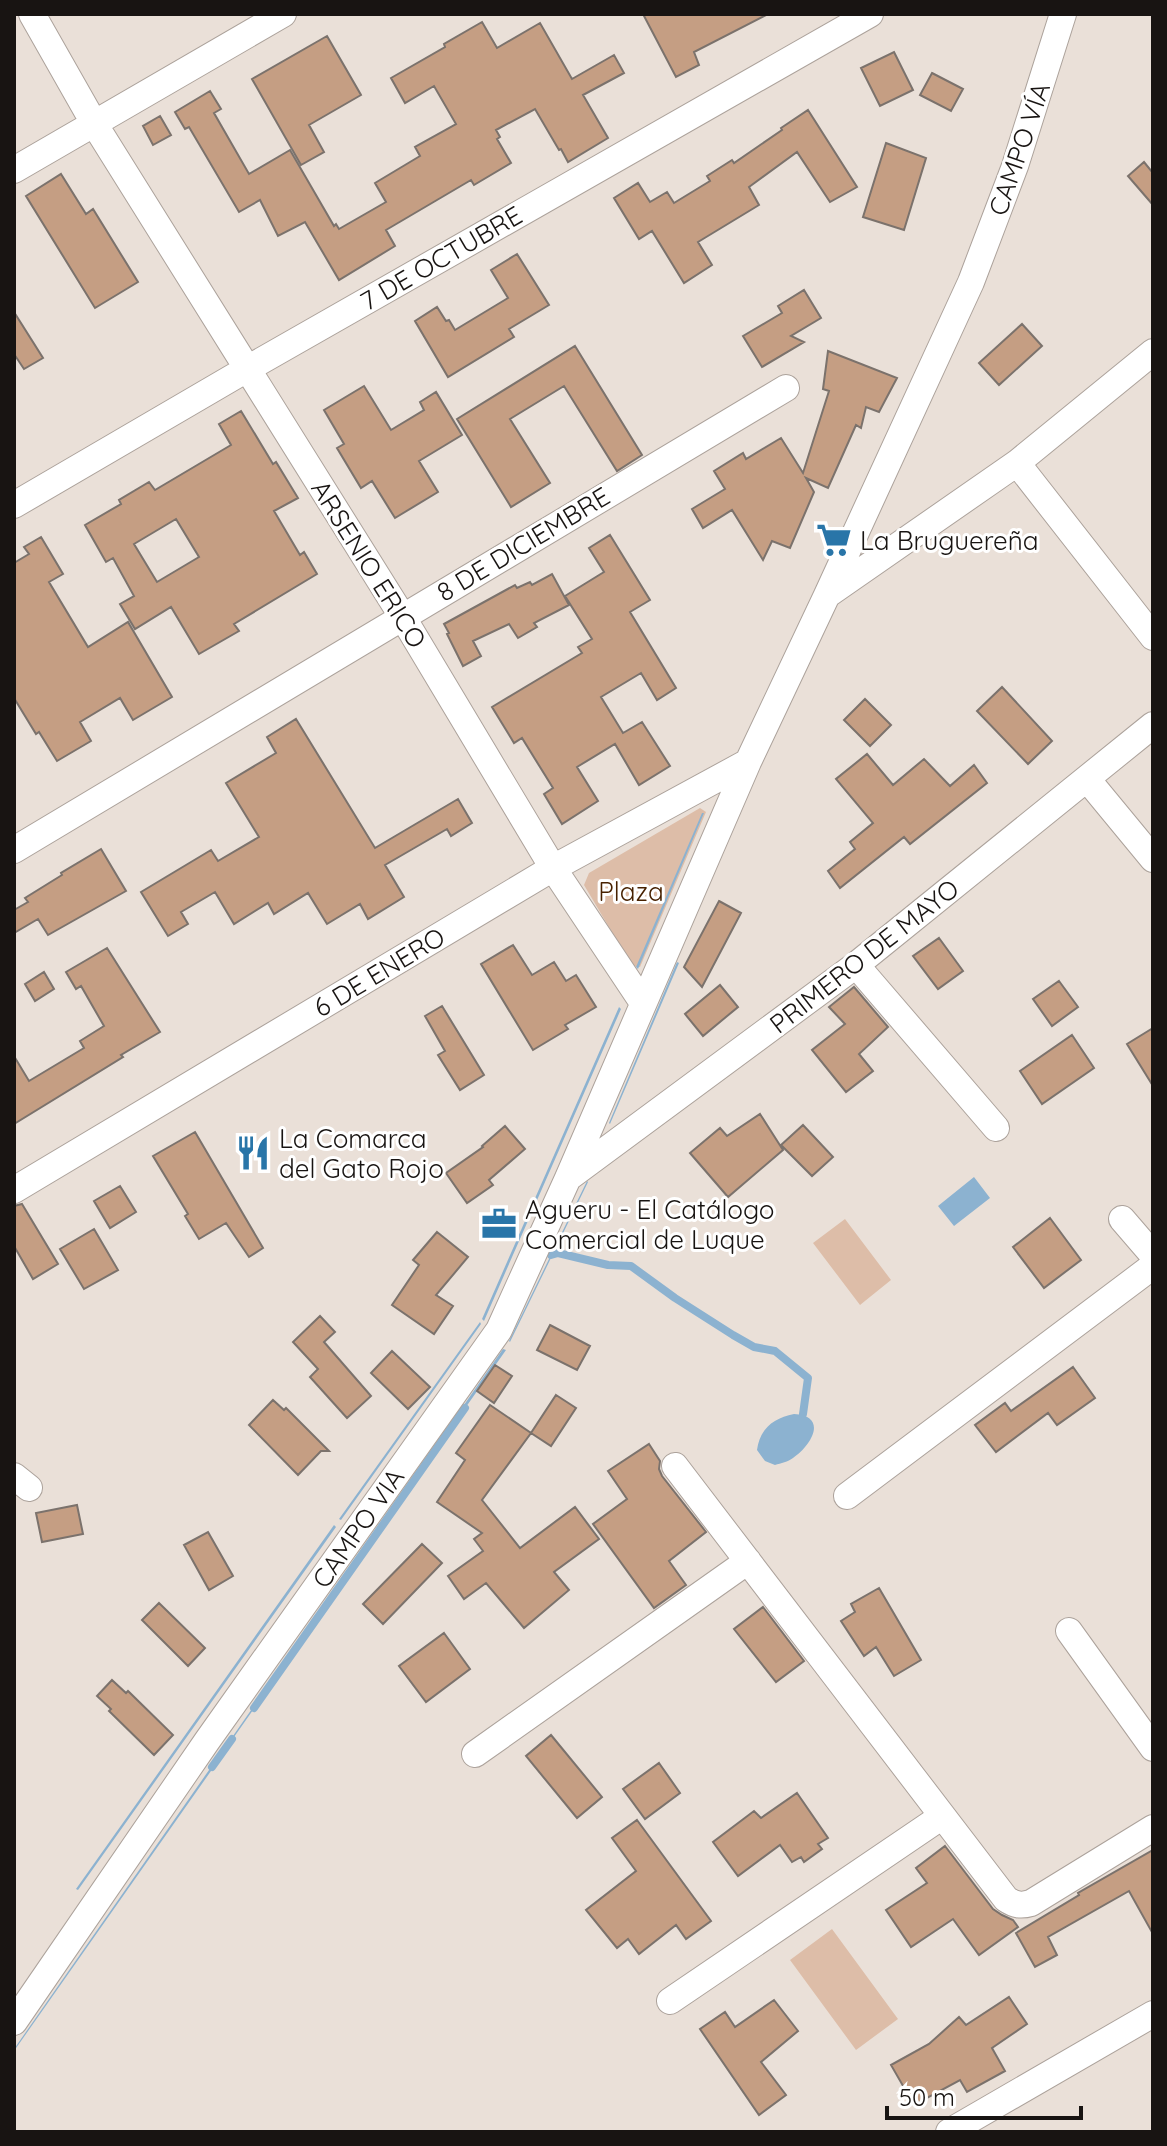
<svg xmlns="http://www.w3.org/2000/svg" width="1167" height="2146" viewBox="0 0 1167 2146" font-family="Quicksand,sans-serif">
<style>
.green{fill:#ddbda8}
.water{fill:#8cb2d0}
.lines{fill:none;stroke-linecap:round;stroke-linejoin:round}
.stream{stroke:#8cb2d0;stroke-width:8}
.building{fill:#c59e83;stroke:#7b726c;stroke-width:2;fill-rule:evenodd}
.minor-casing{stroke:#aca29b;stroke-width:28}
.minor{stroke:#fff;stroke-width:26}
.labels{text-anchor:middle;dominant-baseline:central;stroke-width:6;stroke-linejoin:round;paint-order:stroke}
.street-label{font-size:26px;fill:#181412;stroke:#fff}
.poi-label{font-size:26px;fill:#181412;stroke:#fff;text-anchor:start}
.park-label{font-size:26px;fill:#472100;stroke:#fff}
</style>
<rect width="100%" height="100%" fill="#eae0d8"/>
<path class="green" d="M700 808 706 812 640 967 632 966 584 885 589 873Z
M845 1219 891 1280 860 1305 813 1243Z
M832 1929 898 2019 856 2050 790 1960Z"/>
<path class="water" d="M702 813H704L638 969 636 967Z
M677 962 679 963 610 1124 609 1123Z
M619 1007 621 1009 484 1321 482 1319Z
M974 1177 990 1198 954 1226 938 1206Z
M587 1181 588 1182 510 1342 509 1341Z
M480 1322 481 1324 341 1520 339 1519Z
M503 1349 506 1350 227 1747 226 1746Z
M794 1414C829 1416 811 1446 793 1458 788 1462 781 1463 775 1465L765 1461 757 1450C760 1428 774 1418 794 1414Z
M334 1525 336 1527 78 1890 76 1889Z
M216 1760 218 1761 14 2051V2049Z"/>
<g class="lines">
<path class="stream" d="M551 1255 558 1253 608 1265 631 1266 675 1298 733 1335 754 1347 775 1351 808 1378 803 1414
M254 1708 465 1408
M212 1767 232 1739"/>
</g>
<path class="building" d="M643 14H768L694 52 699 65 676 77Z
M482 22 497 48 540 23 572 79 614 55 624 73 583 95 608 138 568 162 561 149 559 150 535 109 496 130 500 137 497 139 511 163 474 185 471 180 386 230 395 246 339 280 305 222 278 236 260 200 239 212 189 127 185 129 175 112 210 91 221 109 214 113 249 174 290 150 334 226 336 224 339 229 386 202 375 183 420 156 415 147 456 124 434 86 405 103 391 78 445 47 444 44Z
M327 36 361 95 309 125 324 152 301 165 252 79Z
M894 52 913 90 880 106 861 68Z
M932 73 963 89 951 111 920 95Z
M808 110 857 187 830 202 797 152 749 187 759 205 698 242 712 265 684 283 652 231 639 239 614 198 638 183 650 202 667 192 674 203 710 181 707 176 732 160 734 163 782 130 781 128Z
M160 116 171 135 153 145 143 126Z
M886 143 926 158 904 230 863 217Z
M1144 162 1153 173V205L1128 176Z
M61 174 86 214 93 209 138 282 95 308 26 196Z
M517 254 549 305 509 329 514 337 448 377 415 321 437 307 446 321 449 320 455 330 508 298 491 270Z
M804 290 821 318 791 336 804 342 762 367 743 336 782 313 778 306Z
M14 312 43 358 24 369 14 354Z
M1022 324 1042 346 999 385 979 363Z
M575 346 642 455 617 471 564 386 510 419 550 483 511 507 457 419Z
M828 351 897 378 879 412 866 407 861 428 856 425 828 488 806 478 814 492 790 548 772 541 763 560 732 510 703 528 692 509 725 489 714 471 743 453 746 459 781 438 803 473 829 391 823 389Z
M364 386 391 430 424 410 420 402 436 392 462 435 419 461 438 492 395 518 372 481 361 488 337 448 344 444 324 410Z
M241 411 273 464 276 462 298 498 274 511 300 555 304 552 317 574 234 624 239 631 199 654 171 607 135 629 120 604 134 596 113 558 106 562 85 525 121 504 119 500 149 482 155 490 231 445 219 424ZM176 519 199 557 157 582 134 544Z
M610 535 650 600 630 612 676 688 657 700 641 673 601 697 623 733 642 722 670 766 639 785 615 744 577 767 598 801 562 824 544 794 553 788 522 738 514 743 492 707 582 653 578 647 592 639 565 596 604 572 589 548Z
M41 537 63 574 49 582 88 647 128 622 172 697 133 720 120 698 80 722 91 741 57 761 39 732 36 734 14 698V563L29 554 24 547Z
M552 574 569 605 534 623 537 627 518 638 509 624 473 641 481 656 463 666 447 634 449 633 444 624 515 585 517 588 530 582 532 585Z
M1002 687 1052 741 1028 764 977 711Z
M865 699 891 725 870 746 844 720Z
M296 719 375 848 458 799 472 823 451 836 447 829 385 865 404 897 368 919 360 904 327 924 308 893 274 914 268 903 234 924 215 892 181 912 188 924 168 936 141 892 211 850 218 861 259 837 226 783 276 753 267 737Z
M867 754 893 785 924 759 950 786 974 765 987 783 910 844 904 837 840 888 828 871 855 849 850 842 873 823 836 779Z
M101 849 126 891 48 935 38 919 14 933V910L28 902 25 898 62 875 61 873Z
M719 901 741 913 702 987 684 967Z
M939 938 963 971 938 989 913 956Z
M513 945 532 975 554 962 566 981 576 975 596 1007 565 1025 568 1029 533 1050 481 964Z
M107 948 160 1032 121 1055 123 1057 14 1124V1056L29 1081 84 1048 80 1041 104 1026 81 986 76 989 66 972Z
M44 972 54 989 35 1001 25 984Z
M1059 981 1078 1007 1052 1026 1033 999Z
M720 985 738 1007 703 1036 685 1014Z
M854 987 888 1027 859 1054 873 1071 846 1092 812 1050 845 1024 829 1007Z
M442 1006 484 1075 460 1090 438 1055 445 1051 425 1016Z
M1153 1028V1086L1127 1044Z
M1072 1035 1094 1068 1042 1104 1020 1071Z
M760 1114 783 1150 728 1197 690 1153 720 1128 727 1136Z
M803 1125 833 1157 812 1176 781 1145Z
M505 1126 525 1149 489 1180 493 1185 467 1203 446 1173 483 1147 482 1146Z
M195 1132 263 1248 249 1257 226 1223 199 1239 185 1216 188 1214 153 1156Z
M120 1186 136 1212 110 1228 94 1201Z
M22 1204 58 1264 33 1279 14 1246V1206Z
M1050 1218 1081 1260 1044 1288 1013 1247Z
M94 1229 118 1270 84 1289 60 1249Z
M437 1232 468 1257 436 1295 453 1306 434 1334 392 1305 419 1265 413 1260Z
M320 1316 335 1332 324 1342 371 1396 347 1418 310 1377 318 1369 293 1342Z
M550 1325 590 1346 577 1370 537 1350Z
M392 1351 430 1387 408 1409 371 1373Z
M495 1365 512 1376 494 1403 477 1391Z
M1073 1367 1095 1398 1057 1425 1048 1413 996 1452 975 1425 1005 1403 1011 1411Z
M556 1395 576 1408 551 1446 531 1433Z
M273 1400 284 1410 286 1408 329 1451H321L298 1475 249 1425Z
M490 1405 531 1433 482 1500 520 1548 575 1507 599 1539 554 1572 569 1590 524 1628 486 1583 464 1599 448 1576 483 1551 474 1539 482 1533 437 1502 465 1460 456 1453Z
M649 1444 660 1461 659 1469 662 1476 706 1532 669 1561 686 1585 654 1608 593 1524 627 1499 608 1471Z
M77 1505 83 1534 42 1542 36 1513Z
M208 1532 233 1576 209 1590 184 1545Z
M422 1544 442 1563 383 1624 363 1604Z
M879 1588 921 1660 894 1676 876 1647 864 1656 841 1621 855 1612 851 1604Z
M159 1603 205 1648 188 1666 142 1620Z
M763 1607 804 1661 776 1682 734 1629Z
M444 1633 470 1669 426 1702 399 1666Z
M112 1680 126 1693 128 1691 173 1735 154 1755 109 1711 111 1709 97 1696Z
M551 1735 602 1797 577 1818 526 1756Z
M659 1763 680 1793 645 1819 623 1789Z
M797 1793 828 1838 818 1844 822 1849 804 1862 801 1857 792 1862 780 1845 738 1876 713 1842 754 1811 761 1818Z
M637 1820 711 1921 686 1939 676 1925 639 1954 628 1939 617 1948 586 1910 636 1871 612 1838Z
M945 1846 993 1909 1002 1915 1013 1920 1018 1927 979 1955 953 1919 911 1947 886 1910 927 1883 916 1868Z
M1153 1850V1934L1129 1891 1048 1937 1057 1955 1035 1967 1016 1933 1079 1895 1078 1893Z
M1009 1997 1027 2024 992 2048 1005 2071 967 2092 960 2080 914 2105 891 2065 929 2044 959 2017 966 2025Z
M774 2000 798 2031 761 2062 786 2095 759 2115 700 2029 725 2012 735 2027Z"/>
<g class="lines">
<g class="minor-casing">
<path id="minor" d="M32 14 95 125 402 616 553 868 643 1003
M14 170 283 14
M1017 463 1153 637
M14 505 247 369 870 14
M827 595 1017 463 1153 352
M1087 779 1153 859
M14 850 786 388
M856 965 996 1128
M568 1178 856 965 1153 725
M14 1190 553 868 748 762
M1122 1219 1153 1255
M675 1466 1006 1899C1015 1905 1021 1906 1031 1903L1153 1828
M14 1476 29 1488
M847 1496 1153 1266
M1069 1631 1153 1748
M475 1754 748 1561
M670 2001 941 1817
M14 2022 207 1741 499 1330 568 1178 748 762 827 595 971 282 1015 166 1063 14
M949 2132 1153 2014"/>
</g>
<use href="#minor" class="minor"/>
</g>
<defs>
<g id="supermarket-bare" transform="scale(2.76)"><path d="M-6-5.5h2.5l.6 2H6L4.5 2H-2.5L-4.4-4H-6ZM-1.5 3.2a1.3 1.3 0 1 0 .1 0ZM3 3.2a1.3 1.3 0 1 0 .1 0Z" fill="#2975a8" stroke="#fff" stroke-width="2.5" paint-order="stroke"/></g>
<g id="restaurant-bare" transform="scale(2.76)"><path d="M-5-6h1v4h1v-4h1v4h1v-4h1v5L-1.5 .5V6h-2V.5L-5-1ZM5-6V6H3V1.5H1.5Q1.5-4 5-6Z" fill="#2975a8" stroke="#fff" stroke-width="2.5" paint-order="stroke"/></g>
<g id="office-bare" transform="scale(2.76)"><path d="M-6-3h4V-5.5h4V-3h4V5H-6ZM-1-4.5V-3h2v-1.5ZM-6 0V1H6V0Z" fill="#2975a8" stroke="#fff" stroke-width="2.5" paint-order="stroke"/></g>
</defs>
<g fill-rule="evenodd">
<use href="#supermarket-bare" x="834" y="540"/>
<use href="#restaurant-bare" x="253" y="1153"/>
<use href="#office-bare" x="499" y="1224"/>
</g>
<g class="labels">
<g class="street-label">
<text transform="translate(1019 149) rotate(-71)">CAMPO VÍA</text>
<text transform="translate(441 258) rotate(-30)">7 DE OCTUBRE</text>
<text transform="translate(523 544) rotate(-31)">8 DE DICIEMBRE</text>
<text transform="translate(369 564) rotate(58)">ARSENIO ERICO</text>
<text transform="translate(864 956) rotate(-38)">PRIMERO DE MAYO</text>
<text transform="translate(379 972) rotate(-31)">6 DE ENERO</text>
<text transform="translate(358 1528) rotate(-55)">CAMPO VIA</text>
</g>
<g class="poi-label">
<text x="860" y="540">La Bruguereña</text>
<text x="279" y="1138">La Comarca<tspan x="279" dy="30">del Gato Rojo</tspan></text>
<text x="525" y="1209">Agueru - El Catálogo<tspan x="525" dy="30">Comercial de Luque</tspan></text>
</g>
<g class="park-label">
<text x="631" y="891">Plaza</text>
</g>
</g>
<rect width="1167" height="2146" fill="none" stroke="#181412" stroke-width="32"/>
<path d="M887 2106v12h194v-12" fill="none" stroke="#181412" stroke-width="4"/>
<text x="899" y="2106" font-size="24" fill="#181412" stroke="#ffffff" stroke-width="6" paint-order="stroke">50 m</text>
</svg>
